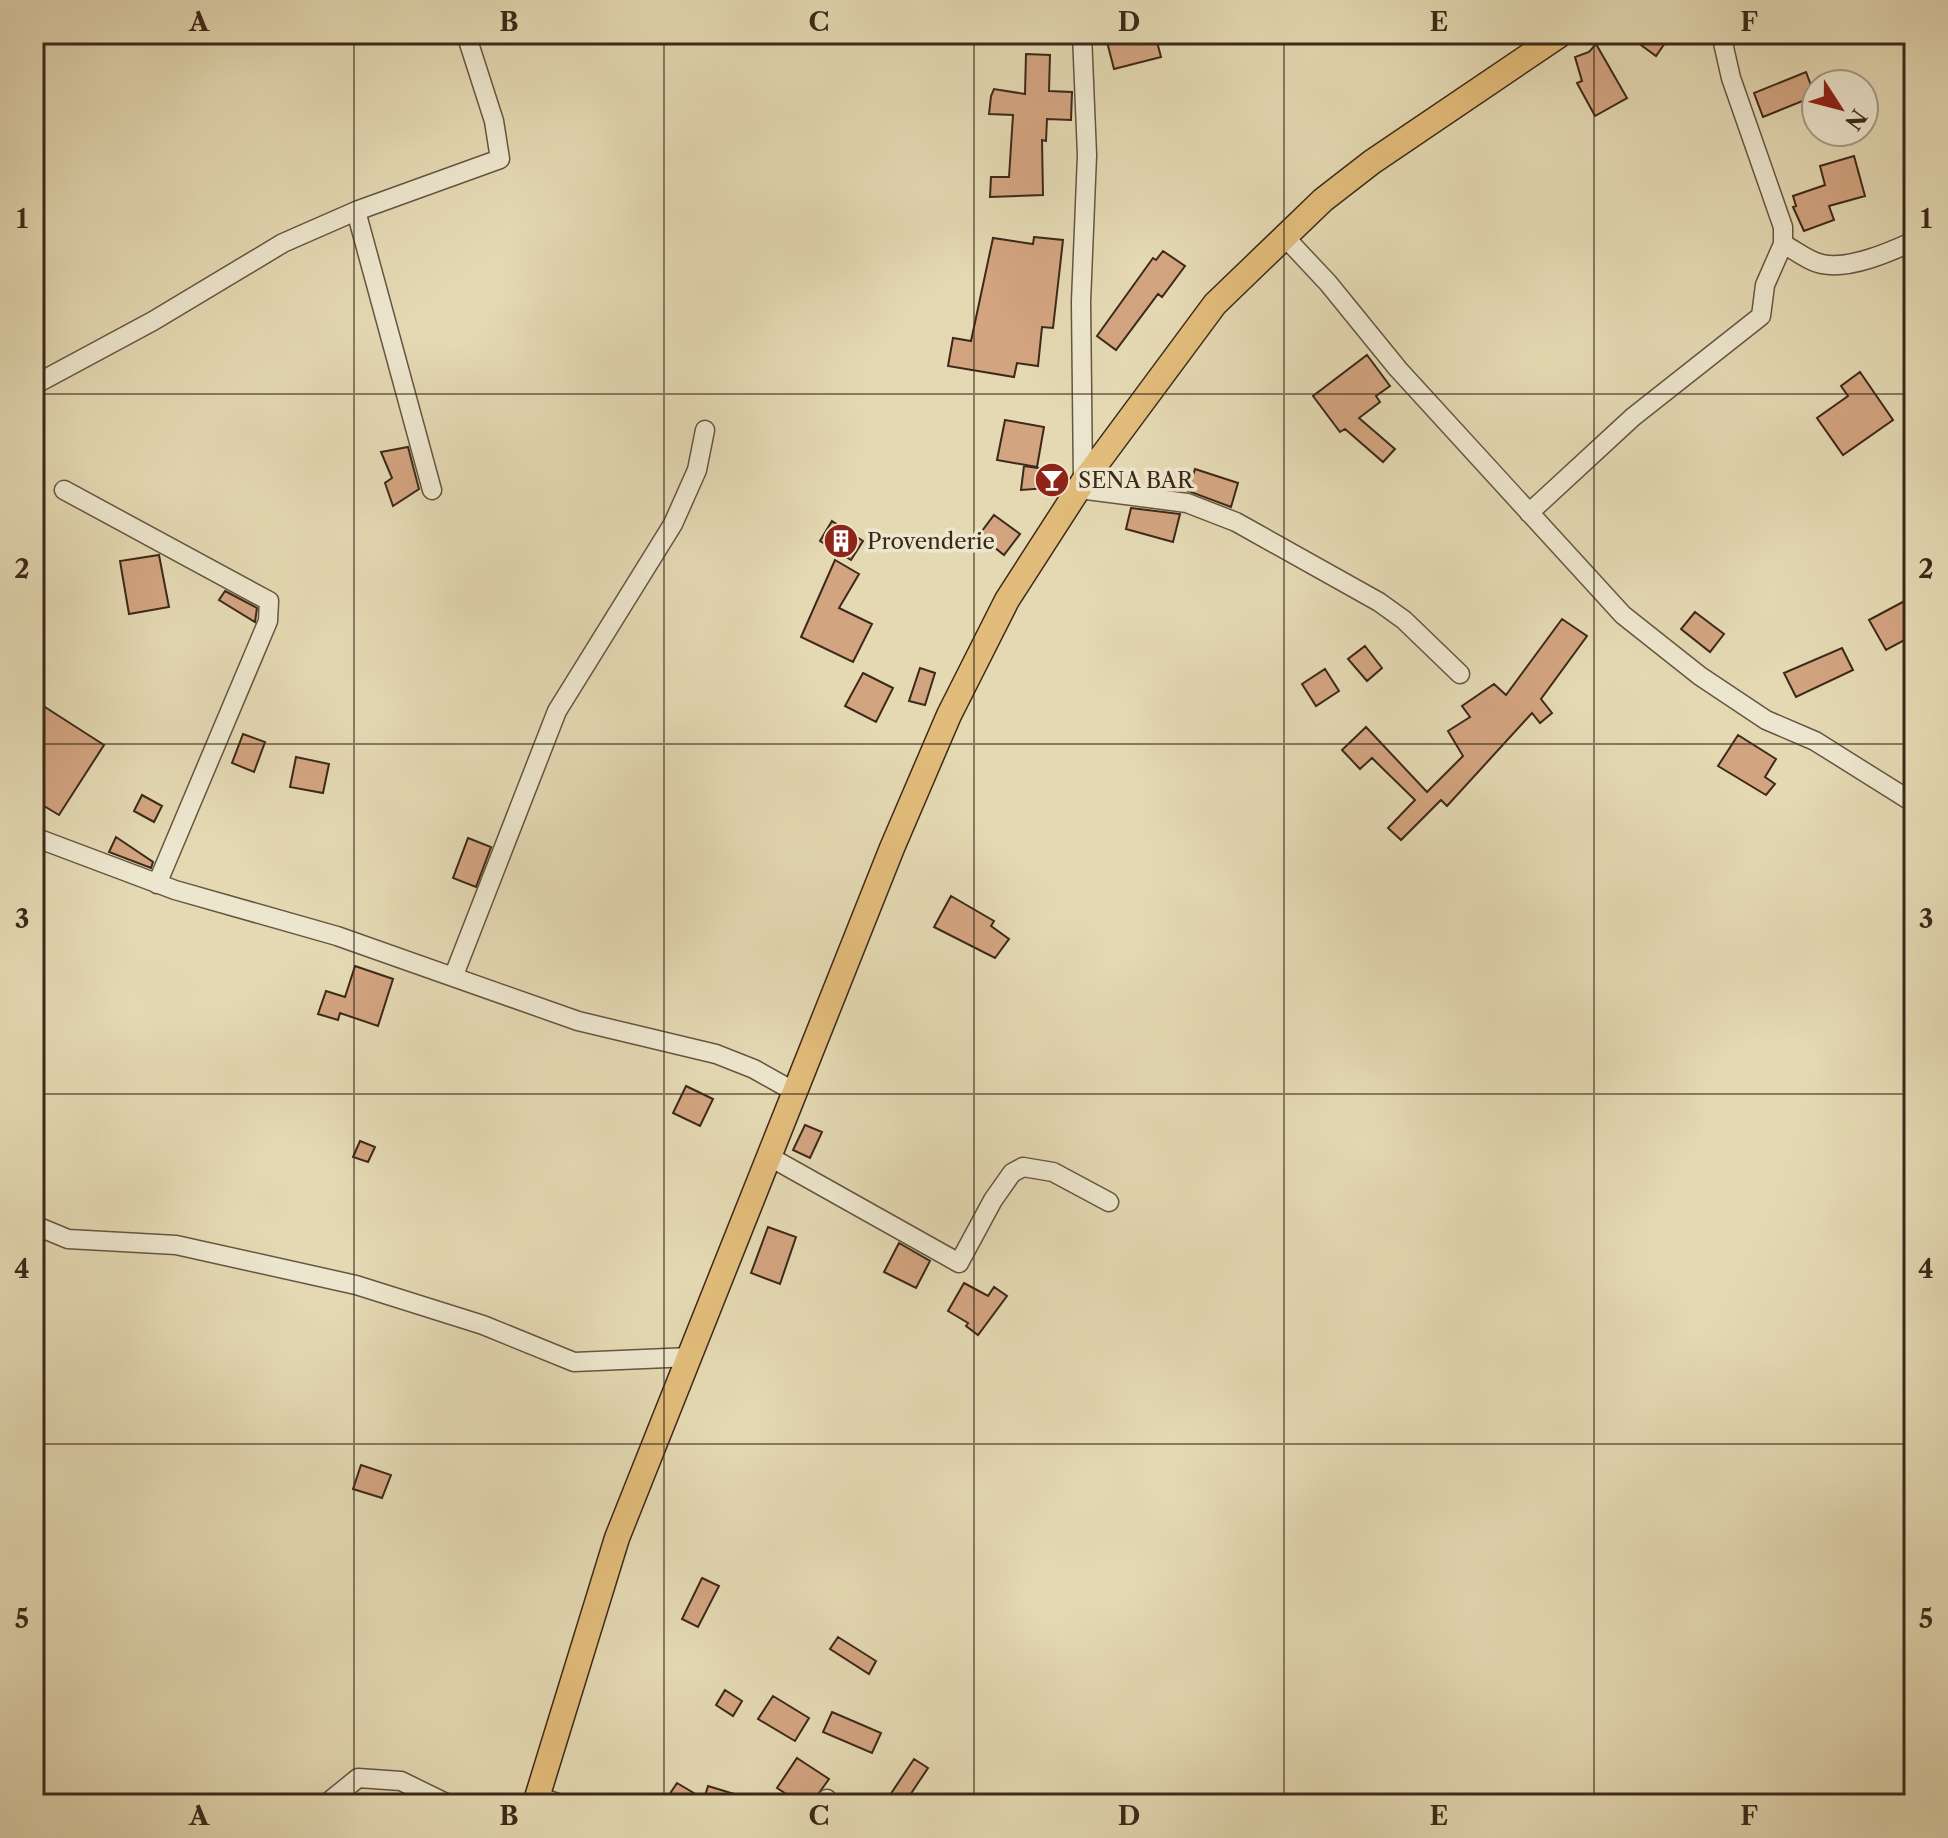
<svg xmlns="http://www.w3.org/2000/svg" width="1948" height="1838" viewBox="0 0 1948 1838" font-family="'Libre Caslon Text',serif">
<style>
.building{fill:#d3a480;stroke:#3c2919;stroke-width:2}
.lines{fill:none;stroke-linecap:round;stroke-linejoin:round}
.minor-casing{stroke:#665540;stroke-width:21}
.major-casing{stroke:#3c2919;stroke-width:27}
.minor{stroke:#ede6ce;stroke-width:18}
.major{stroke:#e2bc7a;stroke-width:24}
.grid{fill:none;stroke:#3c2919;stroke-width:2;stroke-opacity:0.55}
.labels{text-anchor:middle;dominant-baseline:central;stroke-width:7;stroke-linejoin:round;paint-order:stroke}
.poi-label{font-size:22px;fill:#3c2919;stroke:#ede6ce;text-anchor:start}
.neatline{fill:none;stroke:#3c2919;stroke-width:3}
.grid-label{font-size:26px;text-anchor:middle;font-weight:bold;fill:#3c2919}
</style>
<rect width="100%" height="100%" fill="#e4d9b3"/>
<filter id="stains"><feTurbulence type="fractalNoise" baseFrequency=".0025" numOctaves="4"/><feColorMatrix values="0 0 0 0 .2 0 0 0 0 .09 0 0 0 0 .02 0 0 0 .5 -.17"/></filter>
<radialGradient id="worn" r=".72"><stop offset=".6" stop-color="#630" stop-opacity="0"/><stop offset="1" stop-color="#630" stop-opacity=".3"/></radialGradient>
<path class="building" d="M1105 34H1155L1161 57 1114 69Z
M1626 34H1652L1665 43 1656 56Z
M1596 44 1627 98 1595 116 1577 83 1582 81 1575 57 1589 52Z
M1026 54 1050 55 1049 91 1072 92 1071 120 1047 119 1046 141 1042 140 1043 195 990 197 991 177H1009L1013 115 989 114 991 96 994 89 1025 94Z
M1806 72 1815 96 1763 117 1754 93Z
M1854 156 1865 196 1829 206 1834 220 1804 231 1793 207 1796 206 1793 196 1825 185 1820 166Z
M1034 237 1063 240 1053 328 1042 327 1038 366 1017 363 1014 377 948 366 953 338 971 341 993 238 1033 244Z
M1163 251 1185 266 1162 297 1158 294 1116 350 1097 336 1153 258 1156 260Z
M1367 355 1390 386 1376 396 1380 402 1359 418 1395 449 1383 462 1345 429 1340 432 1313 396Z
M1860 372 1893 420 1843 455 1817 418 1848 396 1841 386Z
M1005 420 1044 427 1037 467 997 460Z
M408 447 419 489 393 506 385 483 392 478 381 452Z
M1024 466 1059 471 1061 487 1021 490Z
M1195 469 1238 483 1231 507 1188 491Z
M1131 508 1180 514 1173 542 1126 529Z
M994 515 1020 534 1004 555 979 535Z
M832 521 863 541 851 560 820 541Z
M159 555 169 607 129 614 120 561Z
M835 560 859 574 839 608 872 624 853 662 801 637Z
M225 591 257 608 255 622 219 600Z
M1914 596V635L1886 650 1869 620Z
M1695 612 1724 634 1710 652 1681 629Z
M1562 619 1587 636 1541 699 1552 713 1540 723 1532 713 1447 806 1441 800 1401 840 1388 828 1415 800 1372 758 1360 769 1342 750 1366 727 1427 792 1463 756 1448 731 1470 717 1462 706 1494 684 1506 695Z
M1365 646 1382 668 1367 681 1348 659Z
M1842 648 1853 670 1796 697 1784 673Z
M920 668 935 673 925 705 909 701Z
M1325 669 1339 691 1316 706 1302 684Z
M863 673 893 688 876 722 845 706Z
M34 700 104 745 59 815 34 800Z
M243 734 265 742 254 772 232 763Z
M1738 735 1776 759 1765 777 1775 784 1766 795 1718 766Z
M296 757 329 764 323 793 290 787Z
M142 795 162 806 154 822 134 811Z
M116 837 153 862 151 868 109 852Z
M468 838 491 847 476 887 453 878Z
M951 896 994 921 991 926 1009 939 995 958 934 927Z
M355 966 393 979 378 1026 340 1013 338 1020 318 1014 326 991 345 997Z
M686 1086 713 1099 700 1126 673 1113Z
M805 1125 822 1132 810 1158 793 1150Z
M360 1141 375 1147 368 1162 353 1157Z
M768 1227 796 1237 780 1284 751 1273Z
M899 1243 930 1261 916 1288 884 1272Z
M964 1283 988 1296 994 1287 1007 1296 978 1335 966 1326 968 1323 948 1311Z
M361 1465 391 1475 382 1498 353 1489Z
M702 1578 719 1586 698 1627 682 1619Z
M838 1637 876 1661 869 1674 830 1649Z
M725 1690 742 1701 733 1716 716 1705Z
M773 1696 809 1718 795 1741 758 1719Z
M832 1712 881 1733 872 1753 823 1732Z
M797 1758 829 1779 811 1804H802L777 1788Z
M914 1759 928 1768 904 1804H884Z
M677 1783 704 1799 708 1786 754 1800V1804H663Z"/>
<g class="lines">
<g class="minor-casing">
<path id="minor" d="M1082 34 1087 155 1081 302 1083 482
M356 211 432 490
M1283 235 1328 283 1398 369 1623 615 1700 676 1766 720 1815 741 1914 803
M1783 244C1795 250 1809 262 1822 264 1849 270 1890 252 1914 241
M34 385 153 321 283 243 356 211 500 159 494 121 466 34
M1079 489 1187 503 1236 522 1379 602 1404 620 1460 674
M64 490 269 601 268 621 157 884
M1529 513 1633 417 1761 316 1765 285 1783 244V227L1731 78 1721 34
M34 837 175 890 337 936 578 1021 716 1054 754 1069 795 1092
M454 975 557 711 673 524 697 470 705 430
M770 1157 959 1263 993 1200 1012 1173 1023 1167 1053 1172 1109 1202
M34 1225 68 1239 176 1245 356 1285 483 1325 574 1362 691 1357
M536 1796 561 1804
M326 1804 358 1778 401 1781 448 1804
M823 1804 827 1799"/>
</g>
<g class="major-casing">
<path id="major" d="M535 1804 617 1538 892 848 949 715 1007 600 1083 482 1215 304 1323 200 1372 162 1561 34"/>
</g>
<use href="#minor" class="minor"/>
<use href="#major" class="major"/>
</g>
<path class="grid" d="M354 34V1804M664 34V1804M974 34V1804M1284 34V1804M1594 34V1804M34 394H1914M34 744H1914M34 1094H1914M34 1444H1914"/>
<defs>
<g id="bar-disc" transform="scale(1.8)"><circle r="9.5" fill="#8f2418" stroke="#ede6ce"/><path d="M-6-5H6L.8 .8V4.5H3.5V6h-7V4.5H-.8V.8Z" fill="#fff"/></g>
<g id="building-disc" transform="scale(1.8)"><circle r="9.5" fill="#8f2418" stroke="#ede6ce"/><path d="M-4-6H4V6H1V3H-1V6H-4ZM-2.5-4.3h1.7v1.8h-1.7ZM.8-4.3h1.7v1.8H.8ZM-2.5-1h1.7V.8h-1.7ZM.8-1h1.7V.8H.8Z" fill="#fff"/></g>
</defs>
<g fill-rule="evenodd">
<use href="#bar-disc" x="1052" y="480"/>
<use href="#building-disc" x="841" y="541"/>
</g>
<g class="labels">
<g class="poi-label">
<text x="1078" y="480">SENA BAR</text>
<text x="867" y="541">Provenderie</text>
</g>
</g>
<rect width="1948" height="1838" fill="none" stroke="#e4d9b3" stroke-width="88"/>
<g transform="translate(1840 108) rotate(126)"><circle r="38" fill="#ede6ce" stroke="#a69a86" stroke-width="2"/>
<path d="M0-6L14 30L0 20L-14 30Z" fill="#8f2418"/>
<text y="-12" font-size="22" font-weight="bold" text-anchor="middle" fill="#3c2919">N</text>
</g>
<rect x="44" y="44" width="1860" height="1750" class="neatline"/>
<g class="grid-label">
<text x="199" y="31">A</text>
<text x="509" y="31">B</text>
<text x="819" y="31">C</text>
<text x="1129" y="31">D</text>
<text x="1439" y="31">E</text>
<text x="1749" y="31">F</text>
<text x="22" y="228">1</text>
<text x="1926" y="228">1</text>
<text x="22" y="578">2</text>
<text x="1926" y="578">2</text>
<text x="22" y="928">3</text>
<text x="1926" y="928">3</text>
<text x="22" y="1278">4</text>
<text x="1926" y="1278">4</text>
<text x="22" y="1628">5</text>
<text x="1926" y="1628">5</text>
<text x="199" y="1825">A</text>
<text x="509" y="1825">B</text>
<text x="819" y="1825">C</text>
<text x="1129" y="1825">D</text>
<text x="1439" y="1825">E</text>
<text x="1749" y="1825">F</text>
</g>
<rect width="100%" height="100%" filter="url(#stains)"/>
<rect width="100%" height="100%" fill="url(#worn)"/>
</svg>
